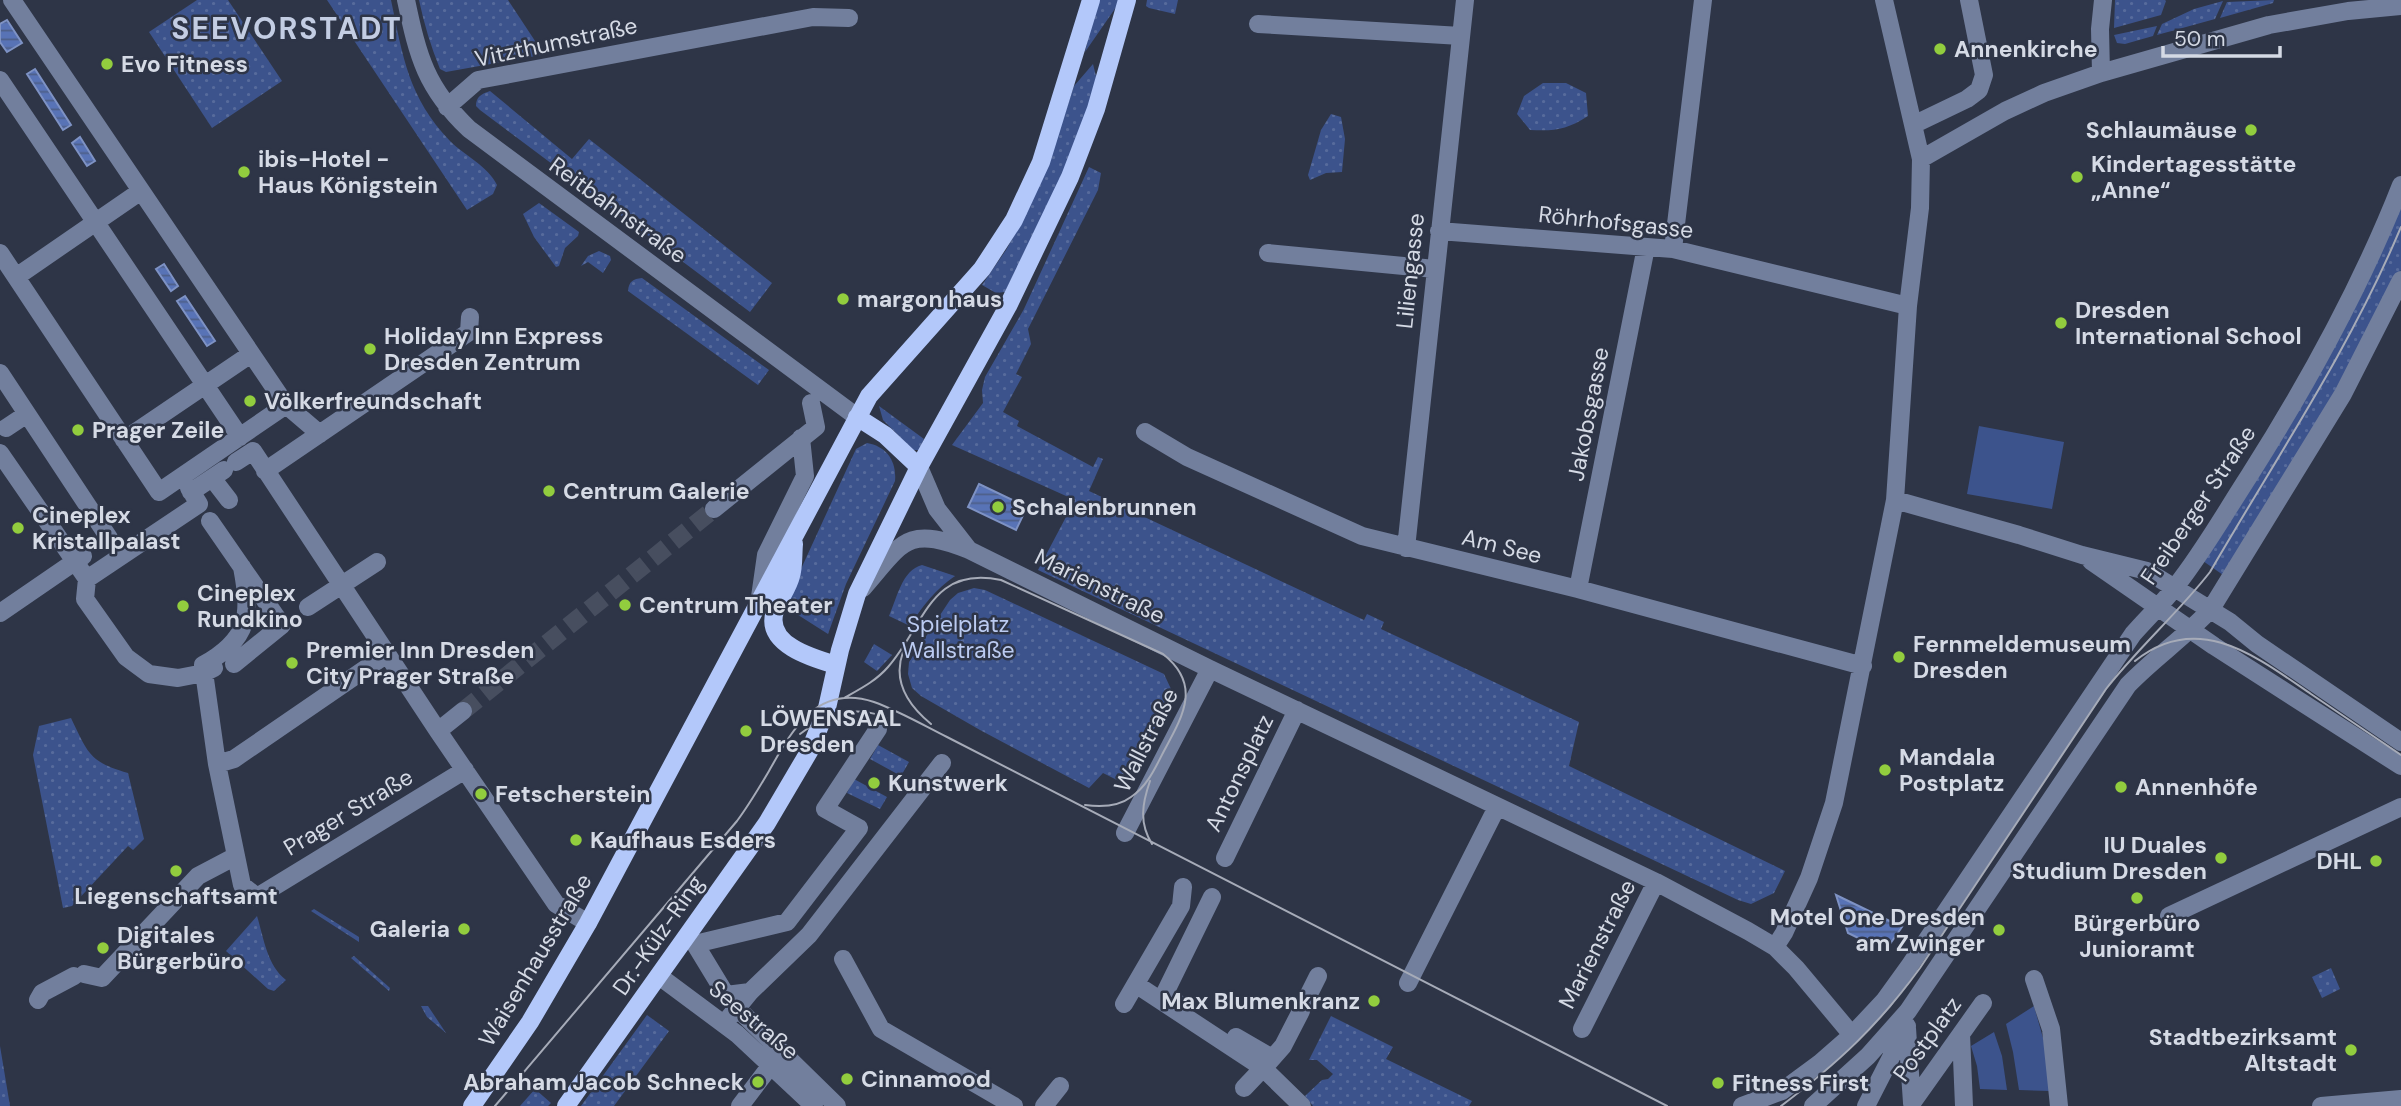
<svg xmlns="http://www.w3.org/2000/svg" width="2401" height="1106" viewBox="0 0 2401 1106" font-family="'DM Sans',sans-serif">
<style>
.grass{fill:url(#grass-dots)}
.garden{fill:#3c538c}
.water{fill:url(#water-rules);stroke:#7e92c4;stroke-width:2}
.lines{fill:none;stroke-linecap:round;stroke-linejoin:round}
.minor-tunnel{stroke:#474e5f;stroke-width:18;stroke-dasharray:18 9;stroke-linecap:butt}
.minor{stroke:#727f9d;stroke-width:18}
.major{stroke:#b3c8fa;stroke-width:18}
.tram{stroke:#a6abb8;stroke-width:2}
.poi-dot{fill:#92cd3e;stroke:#2e3547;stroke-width:2.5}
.labels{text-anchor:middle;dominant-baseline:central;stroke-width:5;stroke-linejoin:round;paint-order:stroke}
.street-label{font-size:23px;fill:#d5dae5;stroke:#2e3547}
.poi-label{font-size:23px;font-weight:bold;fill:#d5dae5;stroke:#2e3547;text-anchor:start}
.park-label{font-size:23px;fill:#bbcbf1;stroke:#2e3547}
.district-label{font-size:30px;font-weight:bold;letter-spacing:2px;fill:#c3cde3;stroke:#2e3547}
</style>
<defs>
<pattern id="grass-dots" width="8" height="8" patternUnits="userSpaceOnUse" patternTransform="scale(1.75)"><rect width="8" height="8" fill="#3c538c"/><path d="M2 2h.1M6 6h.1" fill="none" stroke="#576b9c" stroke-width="1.8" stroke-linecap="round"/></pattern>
<pattern id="water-rules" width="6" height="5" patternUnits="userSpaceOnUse" patternTransform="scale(1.75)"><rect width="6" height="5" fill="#5873b6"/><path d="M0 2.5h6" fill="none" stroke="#4e5f89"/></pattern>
</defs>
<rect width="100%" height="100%" fill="#2e3547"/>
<path class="grass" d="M197 0H228L282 81 212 128 149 32Z
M327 0H391C403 57 408 97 450 141 465 156 488 166 497 185L493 194 467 210Z
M419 0H508L541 50V55L446 72 440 69C431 47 424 24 419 0Z
M1097 0H1121L1085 52Z
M1147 0H1178L1175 14 1149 8 1146 6Z
M2115 0H2165L2166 1 2161 15 2114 28Z
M2274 0 2273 3 2220 18 2227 2Z
M2223 1 2215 19 2157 35 2162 24 2194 9Z
M2157 26 2153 36 2125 44 2117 43 2114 35Z
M1093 64 1096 76 1099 78 1077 144 1005 292 996 293 982 285 1006 250 1026 214 1049 161 1074 86Z
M1543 83H1566L1586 93 1588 116C1566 130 1556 131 1530 130L1517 114 1524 96Z
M490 91 572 159 589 139 772 283 750 312 480 110 476 106C476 97 481 94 490 91Z
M1331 114 1341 117 1345 139 1342 172 1326 173 1310 180 1308 175 1321 130Z
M1089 167 1101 173 1098 190 1028 329 1031 344 1016 374 1022 377 1003 412 1019 421 1017 426 1093 467 1098 457 1103 459 1089 491 1364 620 1367 614 1384 622 1381 629 1579 722 1569 766 1785 871 1774 893 1751 904 1738 900 1038 570 1075 500 952 445 983 403 982 390 985 377 1024 309Z
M539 203 579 232 578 236 565 248 559 266 556 267 534 237 523 214Z
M2401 205V270L2376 321 2226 577 2203 561Z
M599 251 610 256 611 260 603 273 588 262 581 266 588 256Z
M642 278 769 370 758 385 628 291C629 281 633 279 642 278Z
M879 406 924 439 919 450H913L883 420Z
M867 443C886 446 897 461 895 481L846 584 828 634 784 606 856 449Z
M922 565 955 576C935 590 923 605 910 626L889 616C897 598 902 570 922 565Z
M974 588 985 590 1164 674 1171 689 1169 698 1127 785 1103 773 1089 788 980 730 921 696 912 688 908 674 909 662 950 600 958 593Z
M874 644 892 655 877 671 864 662Z
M71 718C88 753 89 762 128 773L144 839 133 850 128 846 72 906 63 908 33 755 39 726Z
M878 745 909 762 901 776 870 759Z
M854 779 887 797 880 809 847 793Z
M314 909 359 937V942L311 911Z
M257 916C264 939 267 965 286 980L274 991 268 989 226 951Z
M354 956 390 988 389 991 351 958Z
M2331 968 2340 989 2322 998 2312 977Z
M421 1006H428L446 1033 427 1017Z
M647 1015 669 1031 614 1106H581Z
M1331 1016 1393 1047 1386 1059 1472 1101 1469 1106H1313L1305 1096 1322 1080 1328 1079 1333 1074 1317 1060H1309Z
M0 1046 10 1106H0Z
M535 1089 551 1103 548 1106H520Z"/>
<path class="garden" d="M1979 426 2064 442 2052 509 1967 494Z
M2034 1006 2045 1045 2051 1091 2019 1090 2013 1052 2006 1024Z
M1994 1032 2002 1056 2007 1090 1980 1089 1977 1066 1971 1046Z"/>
<path class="water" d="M7 20 22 43 7 52 0 42V24Z
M35 69 71 125 63 130 27 74Z
M80 137 95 161 87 166 72 143Z
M164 264 178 286 171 291 156 269Z
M185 296 215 341 207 346 177 301Z
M979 484 1027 507 1016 530 968 507Z
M1836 895 1902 927 1885 951 1848 933Z"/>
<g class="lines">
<path class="minor-tunnel" d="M463 711 714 509"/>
<path class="minor" d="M12 0 286 405 320 434
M406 0C418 57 426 88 469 129L857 417
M1258 24 1461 36
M2101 73 2100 29 2103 0
M0 80 240 437
M447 107 478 80 813 17 849 18
M1915 124 1967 99 1979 90 1984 75 1969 0
M1921 159 2005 111 2044 93 2101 73 2269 25 2348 11 2401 6
M1439 231 1673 249 1908 306
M1673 249 1703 0
M0 253 159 492 286 405
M1268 253 1435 269
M16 277 141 191
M0 373 109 538
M6 428 27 414
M1145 432 1187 457 1362 536 1578 589 1863 666
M124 440 251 354
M0 453 87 579
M236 462 253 451 438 731 556 904 588 923
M919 467 937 509 969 550
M265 471 469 332 470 317
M212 478 229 500
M189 488 199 504 87 579 85 599 126 657 149 674 178 678 204 673 214 668
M191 492 224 470
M1895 500 2019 535 2082 555 2147 571 2230 622 2257 644 2401 742
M714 509 816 427 811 403
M210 521 282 625 234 664
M1406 548 1465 0
M2091 561 2214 646 2401 766
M242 567C251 615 250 639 203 665L217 764 242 885 257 897 465 770
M863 588C903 542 906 525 969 550L1210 669 1656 882 1748 931 1775 947 1796 968 1852 1035
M1578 589 1646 247
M760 597 766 555 805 476 801 438
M308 607 377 562
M0 613 83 556
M438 731 463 711
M217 764 234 759 387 654
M1125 833 1210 669
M1225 858 1297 710
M2169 916 2401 807
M1775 947 1784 933 1809 878 1834 803 1895 500 1908 306 1920 208 1921 159 1884 0
M843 959 881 1029 1014 1106
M84 974 102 978 198 876 236 856
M659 976 737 1034 814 1106
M2034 979 2051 1029 2059 1106
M1408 983 1497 807
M1137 985 1263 1068 1302 1106
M750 992 726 995 695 944 787 922 859 828 825 809 878 729
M38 1000 42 993 74 976
M1124 1004 1181 906 1183 887
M1179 1004 1164 995 1212 897
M1303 1006 1318 976
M737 1008 837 1106
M728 1019 750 992 809 935 942 763
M1907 1028 1912 1103
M1582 1029 1656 882
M1961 1034 1964 1106
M1236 1037 1272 1058
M1268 1063 1283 1046 1301 1011
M1244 1088 1263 1068
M1912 1103 1983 1003
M740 1106 771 1065
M1044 1106 1060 1086
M1742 1106 1782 1091 1820 1063 1852 1035 1884 1001 1910 965 2133 634C2147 618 2163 603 2176 586 2203 552 2225 513 2249 476 2308 383 2361 287 2401 185
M1813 1106 1868 1056 1908 1011 2128 685C2154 658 2185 637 2211 609L2343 394 2401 280
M1866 1106 1907 1026
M2321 1106 2401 1099"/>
<path class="major" d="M857 417 885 435 919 467
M794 544C793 554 794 567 791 576 788 588 779 599 775 611 764 644 812 658 836 665
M472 1106 530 1022 588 923 869 396 982 269 1014 220 1041 162 1091 0
M566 1106 767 823 810 750 827 708 840 650 857 594 919 467 1008 306 1070 177 1096 109 1127 0"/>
<path class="tram" d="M903 652C892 682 909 706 931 724
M2135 661C2198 610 2257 657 2311 694 2341 714 2371 735 2401 755
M844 698C860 689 876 681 888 667 925 625 930 565 1001 580L1163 654C1201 684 1184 714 1165 749 1156 766 1148 786 1131 797 1118 807 1100 807 1085 805
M800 734C828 713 858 703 890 720
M1150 781C1142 804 1139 823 1152 844
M495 1106 737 821C749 805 759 788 769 771 792 730 817 683 874 702 899 711 923 725 947 737L1667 1106
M1781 1106C1838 1063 1878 1026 1920 968L2106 689C2138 648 2178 613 2210 572 2276 458 2350 349 2401 227"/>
</g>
<g class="poi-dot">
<circle cx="1940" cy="49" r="7"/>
<circle cx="107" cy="64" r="7"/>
<circle cx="2251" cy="130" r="7"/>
<circle cx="244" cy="172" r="7"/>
<circle cx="2077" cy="177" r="7"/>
<circle cx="843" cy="299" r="7"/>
<circle cx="2061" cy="323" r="7"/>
<circle cx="370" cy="349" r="7"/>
<circle cx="250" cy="401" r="7"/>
<circle cx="78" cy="430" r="7"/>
<circle cx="549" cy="491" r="7"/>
<circle cx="998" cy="507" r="7"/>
<circle cx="18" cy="528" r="7"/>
<circle cx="625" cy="605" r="7"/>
<circle cx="183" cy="606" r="7"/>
<circle cx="1899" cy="657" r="7"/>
<circle cx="292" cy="663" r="7"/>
<circle cx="746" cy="731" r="7"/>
<circle cx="1885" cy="770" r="7"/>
<circle cx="874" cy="783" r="7"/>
<circle cx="2121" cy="787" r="7"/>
<circle cx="481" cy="794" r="7"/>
<circle cx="576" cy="840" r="7"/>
<circle cx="2221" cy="858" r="7"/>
<circle cx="2376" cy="861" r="7"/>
<circle cx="176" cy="871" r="7"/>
<circle cx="2137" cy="898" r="7"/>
<circle cx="464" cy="929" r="7"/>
<circle cx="1999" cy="930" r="7"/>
<circle cx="103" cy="948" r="7"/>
<circle cx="1374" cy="1001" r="7"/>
<circle cx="2351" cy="1050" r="7"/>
<circle cx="847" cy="1079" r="7"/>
<circle cx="758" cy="1082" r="7"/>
<circle cx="1718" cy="1083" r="7"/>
</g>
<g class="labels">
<g class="street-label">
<text transform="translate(556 42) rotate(-12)">Vitzthumstraße</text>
<text transform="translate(618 210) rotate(36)">Reitbahnstraße</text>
<text transform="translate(1616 222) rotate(6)">Röhrhofsgasse</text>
<text transform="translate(1410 271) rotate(-84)">Liliengasse</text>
<text transform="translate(1588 414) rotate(-79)">Jakobsgasse</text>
<text transform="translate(2198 505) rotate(-56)">Freiberger Straße</text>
<text transform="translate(1502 546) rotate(14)">Am See</text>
<text transform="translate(1100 586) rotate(26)">Marienstraße</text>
<text transform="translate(1146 740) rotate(-63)">Wallstraße</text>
<text transform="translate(1239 773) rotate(-64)">Antonsplatz</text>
<text transform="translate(348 812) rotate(-31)">Prager Straße</text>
<text transform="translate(658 935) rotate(-55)">Dr.-Külz-Ring</text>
<text transform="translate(1597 944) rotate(-63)">Marienstraße</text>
<text transform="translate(535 960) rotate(-59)">Waisenhausstraße</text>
<text transform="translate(754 1020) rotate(40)">Seestraße</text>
<text transform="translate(1927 1039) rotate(-54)">Postplatz</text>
</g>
<g class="poi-label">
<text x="1954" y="49">Annenkirche</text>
<text x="121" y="64">Evo Fitness</text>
<text x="2237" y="130" text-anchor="end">Schlaumäuse</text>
<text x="258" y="159">ibis-Hotel -<tspan x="258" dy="26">Haus Königstein</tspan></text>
<text x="2091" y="164">Kindertagesstätte<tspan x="2091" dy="26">„Anne“</tspan></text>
<text x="857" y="299">margon haus</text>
<text x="2075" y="310">Dresden<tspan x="2075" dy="26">International School</tspan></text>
<text x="384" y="336">Holiday Inn Express<tspan x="384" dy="26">Dresden Zentrum</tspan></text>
<text x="264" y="401">Völkerfreundschaft</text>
<text x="92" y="430">Prager Zeile</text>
<text x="563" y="491">Centrum Galerie</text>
<text x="1012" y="507">Schalenbrunnen</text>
<text x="32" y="515">Cineplex<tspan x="32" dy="26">Kristallpalast</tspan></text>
<text x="197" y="593">Cineplex<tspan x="197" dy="26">Rundkino</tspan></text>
<text x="639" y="605">Centrum Theater</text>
<text x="1913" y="644">Fernmeldemuseum<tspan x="1913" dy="26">Dresden</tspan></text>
<text x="306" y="650">Premier Inn Dresden<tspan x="306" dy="26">City Prager Straße</tspan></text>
<text x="760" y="718">LÖWENSAAL<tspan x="760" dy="26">Dresden</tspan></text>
<text x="1899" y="757">Mandala<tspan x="1899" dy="26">Postplatz</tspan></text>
<text x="888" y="783">Kunstwerk</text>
<text x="2135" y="787">Annenhöfe</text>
<text x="495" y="794">Fetscherstein</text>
<text x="590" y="840">Kaufhaus Esders</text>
<text x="2207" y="845" text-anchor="end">IU Duales<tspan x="2207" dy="26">Studium Dresden</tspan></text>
<text x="2362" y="861" text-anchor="end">DHL</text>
<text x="176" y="896" text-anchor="middle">Liegenschaftsamt</text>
<text x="1985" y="917" text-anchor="end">Motel One Dresden<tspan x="1985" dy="26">am Zwinger</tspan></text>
<text x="2137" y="923" text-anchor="middle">Bürgerbüro<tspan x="2137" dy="26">Junioramt</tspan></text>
<text x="450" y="929" text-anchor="end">Galeria</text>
<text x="117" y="935">Digitales<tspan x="117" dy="26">Bürgerbüro</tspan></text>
<text x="1360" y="1001" text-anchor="end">Max Blumenkranz</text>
<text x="2337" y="1037" text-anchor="end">Stadtbezirksamt<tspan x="2337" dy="26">Altstadt</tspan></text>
<text x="861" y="1079">Cinnamood</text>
<text x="744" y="1082" text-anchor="end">Abraham Jacob Schneck</text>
<text x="1732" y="1083">Fitness First</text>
</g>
<g class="park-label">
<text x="958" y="624">Spielplatz<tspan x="958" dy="26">Wallstraße</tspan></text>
</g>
<g class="district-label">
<text x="287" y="28">SEEVORSTADT</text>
</g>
</g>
<path d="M2163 46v10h117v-10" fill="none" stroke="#d5dae5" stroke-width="3.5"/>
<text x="2174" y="46" font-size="21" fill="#d5dae5" stroke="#2e3547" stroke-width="5" paint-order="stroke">50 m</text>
</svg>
